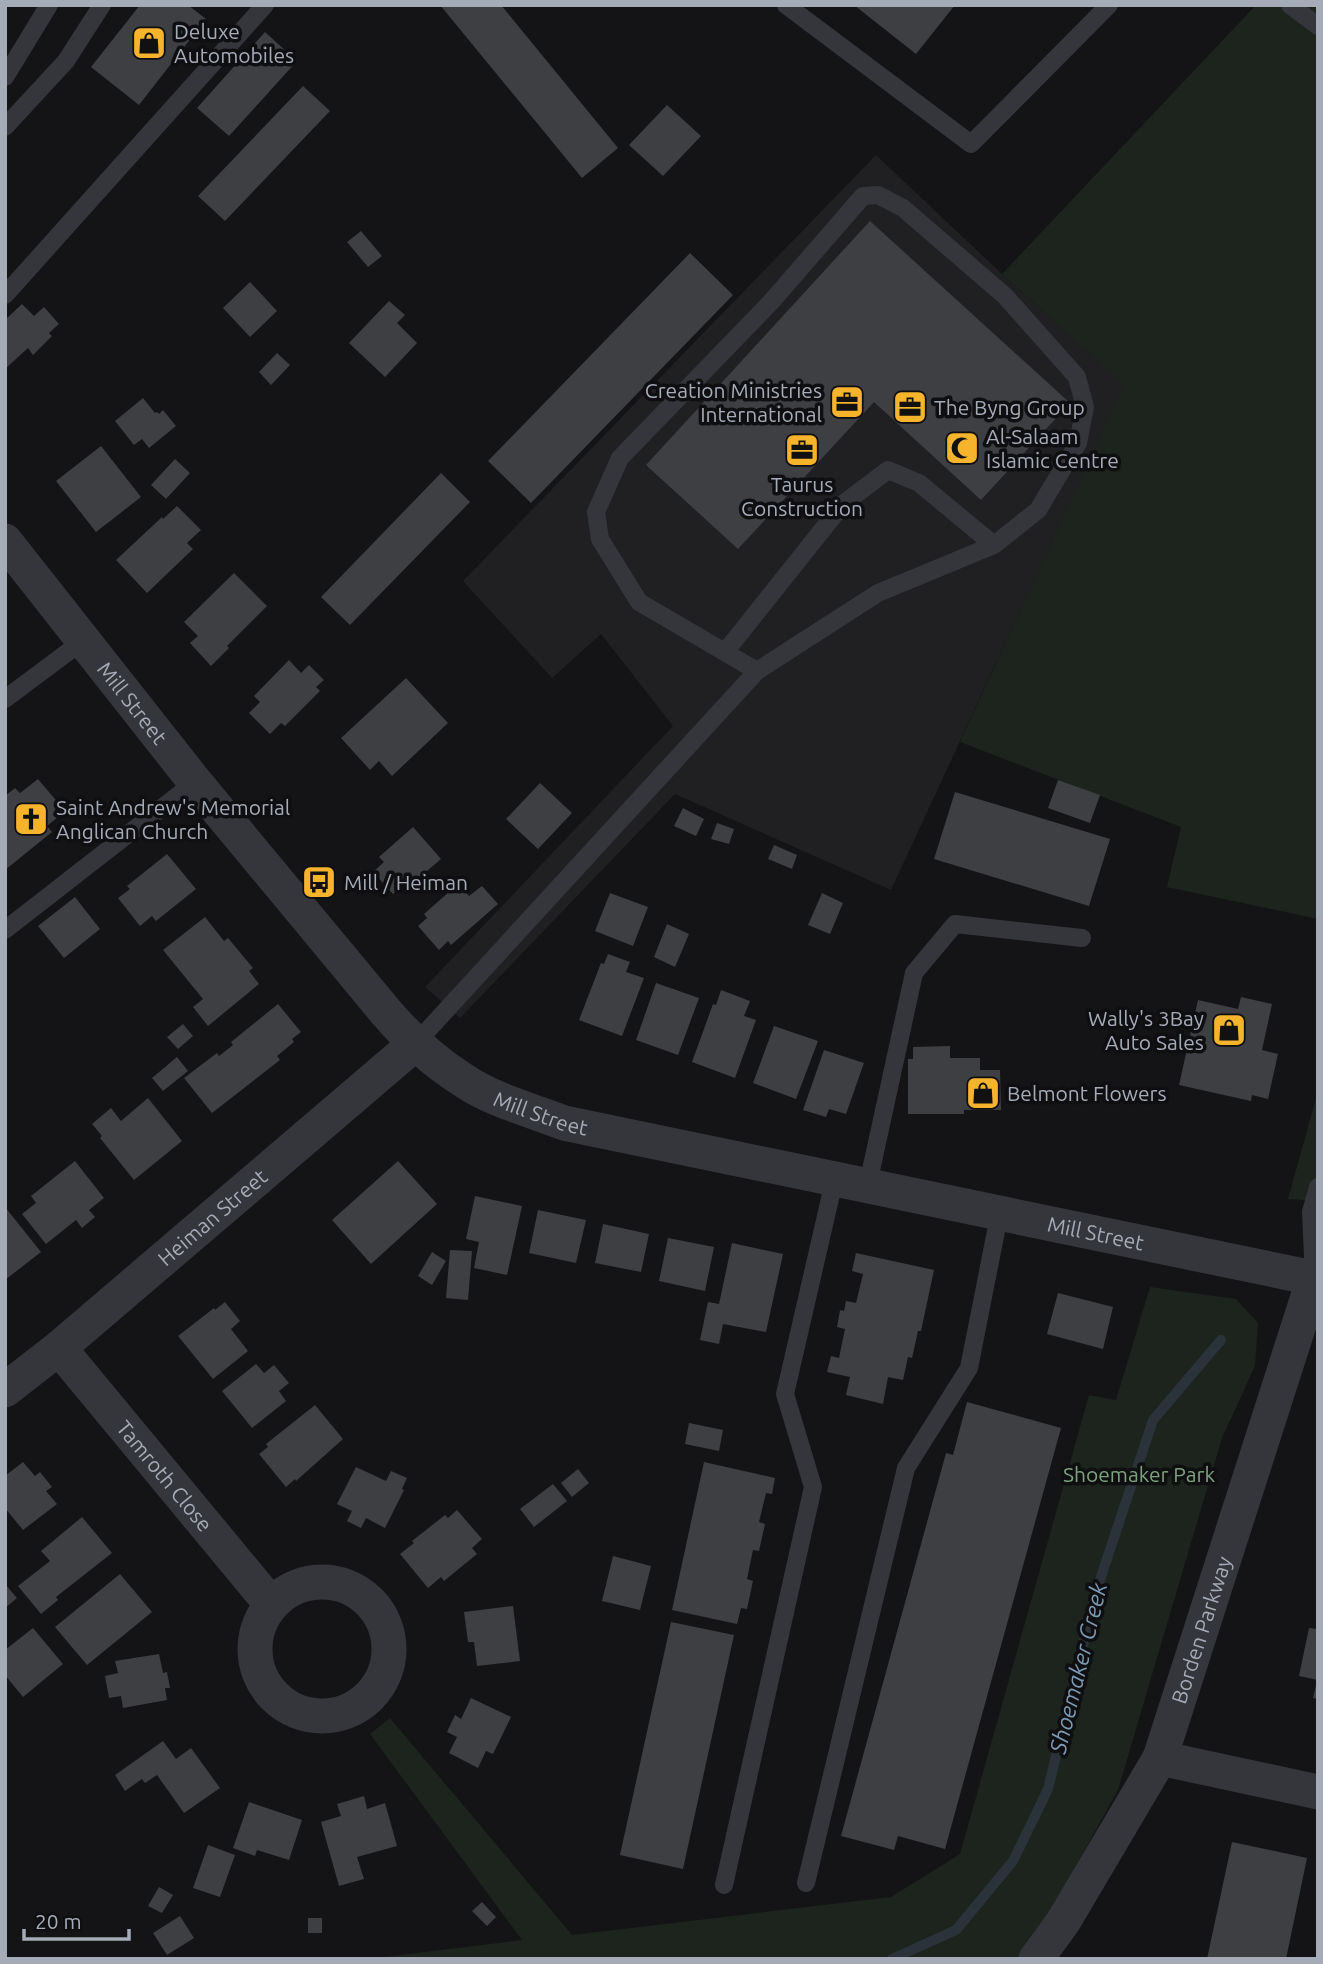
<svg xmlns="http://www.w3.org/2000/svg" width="1323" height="1964" viewBox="0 0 1323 1964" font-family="Ubuntu,sans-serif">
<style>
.built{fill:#202023}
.green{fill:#1c241d}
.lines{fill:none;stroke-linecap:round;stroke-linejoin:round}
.stream{stroke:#2a333a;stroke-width:10}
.building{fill:#3e3f43}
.service{stroke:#35363b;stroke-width:18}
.minor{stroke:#35363b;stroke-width:35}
.labels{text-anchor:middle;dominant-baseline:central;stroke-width:7;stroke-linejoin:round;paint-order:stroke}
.poi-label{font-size:21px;fill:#a5abb7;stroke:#0f0f11;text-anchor:start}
.street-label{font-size:21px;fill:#a5abb7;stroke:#0f0f11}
.park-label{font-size:21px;fill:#7ca27e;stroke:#0f0f11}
.water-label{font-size:23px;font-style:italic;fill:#7b99b3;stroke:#0f0f11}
</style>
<rect width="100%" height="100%" fill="#141416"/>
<path class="built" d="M876 155 1002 274 1125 385 891 890 675 794 460 1018 425 987 673 726 601 634 552 678 463 581Z"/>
<path class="green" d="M1256 5H1318V919L1167 887 1181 827 960 742 1124 385 1002 274Z
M1318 1091V1201L1288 1199Z
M1150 1287 1236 1299 1258 1323 1255 1366 1222 1438 1118 1790 1034 1942 1020 1959H368L522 1940 370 1734 390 1718 572 1935 891 1897 960 1854 1089 1395 1116 1400Z"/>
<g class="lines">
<path class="stream" d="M892 1959 956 1930 1013 1861 1048 1789 1096 1592 1153 1420 1221 1340"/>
</g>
<path class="building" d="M140 5H188L206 19 139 105 91 67Z
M440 5H501L618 148 582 178Z
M854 5H955L916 54Z
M265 32 297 61 229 136 197 108Z
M303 86 330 111 225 221 198 196Z
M667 105 701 136 663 176 629 145Z
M870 221 1070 403 981 500 874 402 738 549 646 465Z
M361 231 382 256 368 267 347 242Z
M690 253 733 295 531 503 488 461Z
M250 282 277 311 250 337 223 308Z
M389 301 405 315 397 323 417 343 385 377 349 343Z
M22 304 34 316 44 307 59 324 49 333 52 336 33 355 28 348 5 369V320Z
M277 353 290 365 271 385 259 372Z
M143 398 155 413 157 412 159 414 163 410 176 426 149 448 142 439 134 445 115 421Z
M101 446 141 497 96 532 56 481Z
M175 459 190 473 166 499 151 485Z
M441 473 470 502 350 625 321 597Z
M177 506 201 530 187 543 193 549 147 593 116 560 162 517 163 519Z
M234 573 267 606 227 646 229 648 211 666 190 643 198 636 184 622Z
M289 660 301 673 309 665 324 680 316 687 320 691 285 726 281 723 270 734 249 713 260 702 254 696Z
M406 678 448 723 392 776 379 761 370 770 341 738Z
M38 779 65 811 47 826 52 832 5 870V796L15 788 20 793Z
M1058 780 1100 795 1090 823 1048 808Z
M540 783 572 813 538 849 506 819Z
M955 792 1110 839 1089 906 934 859Z
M683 808 704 819 696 836 674 826Z
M717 823 734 829 729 844 711 839Z
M413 827 441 859 407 888 404 884 393 894 373 872 384 862 379 857Z
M774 845 797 855 792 869 768 859Z
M167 854 196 889 156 921 152 916 140 926 118 898 130 889 127 886Z
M458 884 469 896 482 886 498 904 451 945 448 941 439 950 418 926 427 918 424 914Z
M610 893 648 907 633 946 595 931Z
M822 893 843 903 830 934 808 925Z
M75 897 100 929 64 958 38 926Z
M205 917 224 941 228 938 253 968 249 971 259 984 208 1026 193 1007 203 999 163 950Z
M667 924 689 934 675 967 654 957Z
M608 954 630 962 626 972 644 978 622 1036 579 1020 601 963 604 964Z
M656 983 699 998 678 1055 636 1040Z
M721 990 750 1001 744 1016 756 1020 735 1078 692 1062 713 1004 716 1005Z
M1241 997 1272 1004 1262 1050 1278 1054 1268 1099 1252 1095 1251 1101 1179 1085 1198 1000 1238 1009Z
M278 1004 301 1032 292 1039 294 1042 277 1056 280 1060 212 1113 184 1078 217 1053 219 1056 233 1045 231 1042Z
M183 1024 193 1036 178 1049 167 1037Z
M774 1026 818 1041 796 1099 753 1083Z
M950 1046V1058H980V1070H1000L1001 1110H964V1114H908V1059H913V1047Z
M824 1050 864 1063 846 1114 829 1109 826 1117 803 1110Z
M177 1057 188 1071 163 1091 152 1078Z
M148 1098 182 1141 134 1180 100 1138 102 1136 92 1124 111 1108 121 1121Z
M75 1161 104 1198 89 1210 95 1217 82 1228 76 1220 46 1244 22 1214 36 1203 31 1196Z
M398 1161 437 1204 371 1264 332 1220Z
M475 1196 522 1206 507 1275 474 1268 479 1242 466 1239Z
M5 1207 41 1252 5 1280Z
M538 1210 586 1220 576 1263 529 1253Z
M603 1224 649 1234 641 1272 595 1263Z
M668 1238 714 1247 705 1291 659 1281Z
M732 1243 783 1254 766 1332 723 1324 719 1344 700 1340 708 1302 719 1304Z
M450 1250 472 1251 468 1300 446 1298Z
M432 1252 446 1261 432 1285 418 1276Z
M856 1253 934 1270 921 1331H918L912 1358 908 1357 903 1380 888 1377 883 1404 846 1395 850 1377 827 1372 831 1356 839 1358 845 1329 837 1327 840 1310 844 1311 846 1301 856 1303 863 1274 852 1271Z
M1058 1293 1113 1307 1103 1349 1047 1334Z
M225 1302 240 1321 231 1329 248 1351 213 1379 178 1336 214 1308 215 1310Z
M256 1364 264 1373 274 1365 289 1383 279 1391 286 1401 252 1428 222 1391Z
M967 1402 1061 1428 945 1849 898 1836 894 1850 841 1836 946 1453 953 1455Z
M315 1405 343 1439 296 1481 295 1479 286 1487 259 1454 268 1447 266 1444Z
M689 1423 723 1430 719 1451 685 1444Z
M23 1462 35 1476 40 1472 52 1487 46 1491 57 1504 23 1530 5 1508V1476Z
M704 1462 775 1478 772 1494 766 1493 759 1522 765 1524 759 1551 753 1550 747 1579 753 1581 747 1609 741 1608 737 1624 672 1610Z
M356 1467 386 1481 391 1471 407 1478 402 1489 404 1490 385 1528 366 1518 361 1528 347 1521 352 1511 337 1504Z
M578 1469 589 1483 572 1497 561 1483Z
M553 1484 567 1501 534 1527 520 1509Z
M457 1510 482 1539 472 1548 477 1554 444 1581 441 1577 428 1588 400 1554 414 1543 412 1541 445 1515 448 1518Z
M82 1517 112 1553 56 1597 58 1600 41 1614 18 1586 50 1561 41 1551Z
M613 1556 651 1566 640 1610 602 1601Z
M120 1574 152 1612 87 1665 55 1627Z
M5 1584 17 1598 5 1608Z
M513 1606 520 1661 477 1666 474 1642H468L464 1612Z
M671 1622 734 1635 683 1869 620 1855Z
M33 1628 63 1664 23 1697 5 1675V1650Z
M1309 1628 1318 1629V1680L1299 1676Z
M159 1654 163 1673 167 1672 170 1688H165L167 1700 123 1708 121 1696 109 1698 105 1676 118 1673 115 1661Z
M1317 1681H1318V1699L1313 1698Z
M471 1698 511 1717 493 1754 486 1751 478 1768 449 1753 457 1737 447 1732 455 1715 461 1719Z
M163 1741 176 1759 191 1748 220 1788 184 1813 157 1775 145 1783 142 1779 125 1791 115 1775Z
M364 1796 367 1809 385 1803 397 1846 357 1857 364 1879 339 1886 321 1822 341 1816 337 1804Z
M249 1802 302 1820 289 1860 257 1850 255 1856 233 1848Z
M1232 1842 1307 1858 1286 1959H1207Z
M208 1845 235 1855 220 1897 193 1888Z
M159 1887 173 1895 162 1913 148 1906Z
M482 1902 496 1917 487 1926 472 1911Z
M180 1916 194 1938 167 1955 153 1933Z
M308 1918H322V1933H308Z"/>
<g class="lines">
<path class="service" d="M786 5 971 144 1109 5
M1290 5 1318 26
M5 77 49 5
M5 127 66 61 102 5
M5 295 265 5
M725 652 843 504 888 470 919 483 994 545
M5 699 84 640
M5 930 195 782
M416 1043 757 671 878 593 994 545 1038 510 1078 443 1085 407 1077 377 1005 296 903 208 878 195 863 196 771 302 620 458 596 512 600 539 639 602 757 671
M868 1184 914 973 955 924 1082 938
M1314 1278 1311 1212 1318 1187
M806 1883 906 1468 969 1368 1000 1211
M724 1885 813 1487 785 1394 835 1177"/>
<g class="minor">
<path id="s1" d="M5 541 195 782 385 1011C407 1037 435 1062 463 1080 492 1100 531 1110 564 1123L1318 1279"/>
<path id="s2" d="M59 1348 271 1604"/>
<path id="s3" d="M5 1390 59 1348 416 1043"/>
<circle cx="322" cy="1649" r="67"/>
<path d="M1160 1758 1318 1792"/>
<path id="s4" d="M1036 1959 1063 1922 1160 1758 1314 1278"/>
</g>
</g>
<defs>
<g id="shop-square" transform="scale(1.75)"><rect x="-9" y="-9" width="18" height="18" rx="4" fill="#f6b32c" stroke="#0f0f11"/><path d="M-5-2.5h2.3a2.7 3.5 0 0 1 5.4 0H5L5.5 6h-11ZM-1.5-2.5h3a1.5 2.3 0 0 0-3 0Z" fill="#111"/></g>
<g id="office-square" transform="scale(1.75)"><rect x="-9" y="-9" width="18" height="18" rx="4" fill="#f6b32c" stroke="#0f0f11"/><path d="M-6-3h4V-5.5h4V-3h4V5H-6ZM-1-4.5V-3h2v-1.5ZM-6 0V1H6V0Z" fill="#111"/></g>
<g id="mosque-square" transform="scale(1.75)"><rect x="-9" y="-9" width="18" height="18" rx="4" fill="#f6b32c" stroke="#0f0f11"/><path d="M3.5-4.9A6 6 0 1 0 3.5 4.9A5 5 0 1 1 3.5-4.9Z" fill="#111"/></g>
<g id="church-square" transform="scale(1.75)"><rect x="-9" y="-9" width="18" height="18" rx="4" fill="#f6b32c" stroke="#0f0f11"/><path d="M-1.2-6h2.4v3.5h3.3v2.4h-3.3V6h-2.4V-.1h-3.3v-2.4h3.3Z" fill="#111"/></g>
<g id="bus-square" transform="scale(1.75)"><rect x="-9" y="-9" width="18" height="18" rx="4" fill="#f6b32c" stroke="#0f0f11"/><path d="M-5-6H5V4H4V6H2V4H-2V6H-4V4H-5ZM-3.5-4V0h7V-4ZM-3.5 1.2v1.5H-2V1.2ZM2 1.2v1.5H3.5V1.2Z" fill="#111"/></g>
</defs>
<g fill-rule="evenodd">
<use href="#shop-square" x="149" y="43"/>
<use href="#office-square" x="847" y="402"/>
<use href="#office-square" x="910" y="407"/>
<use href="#mosque-square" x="962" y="448"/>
<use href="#office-square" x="802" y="450"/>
<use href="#church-square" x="31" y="819"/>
<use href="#bus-square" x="319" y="882"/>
<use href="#shop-square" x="1229" y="1030"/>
<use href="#shop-square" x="983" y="1093"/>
</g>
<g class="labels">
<g class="poi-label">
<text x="174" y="31">Deluxe<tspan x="174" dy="24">Automobiles</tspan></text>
<text x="822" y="390" text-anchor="end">Creation Ministries<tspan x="822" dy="24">International</tspan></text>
<text x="934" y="407">The Byng Group</text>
<text x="986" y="436">Al-Salaam<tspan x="986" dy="24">Islamic Centre</tspan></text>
<text x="802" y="484" text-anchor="middle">Taurus<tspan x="802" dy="24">Construction</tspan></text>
<text x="56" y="807">Saint Andrew's Memorial<tspan x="56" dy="24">Anglican Church</tspan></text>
<text x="344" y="882">Mill / Heiman</text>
<text x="1204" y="1018" text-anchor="end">Wally's 3Bay<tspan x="1204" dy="24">Auto Sales</tspan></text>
<text x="1007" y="1093">Belmont Flowers</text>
</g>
<g class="street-label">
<text stroke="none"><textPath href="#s1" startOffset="206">Mill Street</textPath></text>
<text stroke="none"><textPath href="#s1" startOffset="794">Mill Street</textPath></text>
<text stroke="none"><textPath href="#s3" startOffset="270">Heiman Street</textPath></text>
<text stroke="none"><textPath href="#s1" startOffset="1362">Mill Street</textPath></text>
<text stroke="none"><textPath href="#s2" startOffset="166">Tamroth Close</textPath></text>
<text stroke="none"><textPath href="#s4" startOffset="371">Borden Parkway</textPath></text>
</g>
<g class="park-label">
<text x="1139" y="1474">Shoemaker Park</text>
</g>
<g class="water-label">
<text transform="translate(1078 1668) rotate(-76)">Shoemaker Creek</text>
</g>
</g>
<rect width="1323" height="1964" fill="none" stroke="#a5abb7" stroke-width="14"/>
<path d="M24 1929v10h105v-10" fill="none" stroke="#a5abb7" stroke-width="3.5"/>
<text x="35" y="1929" font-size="21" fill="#a5abb7" stroke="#0f0f11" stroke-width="5" paint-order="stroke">20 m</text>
</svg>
